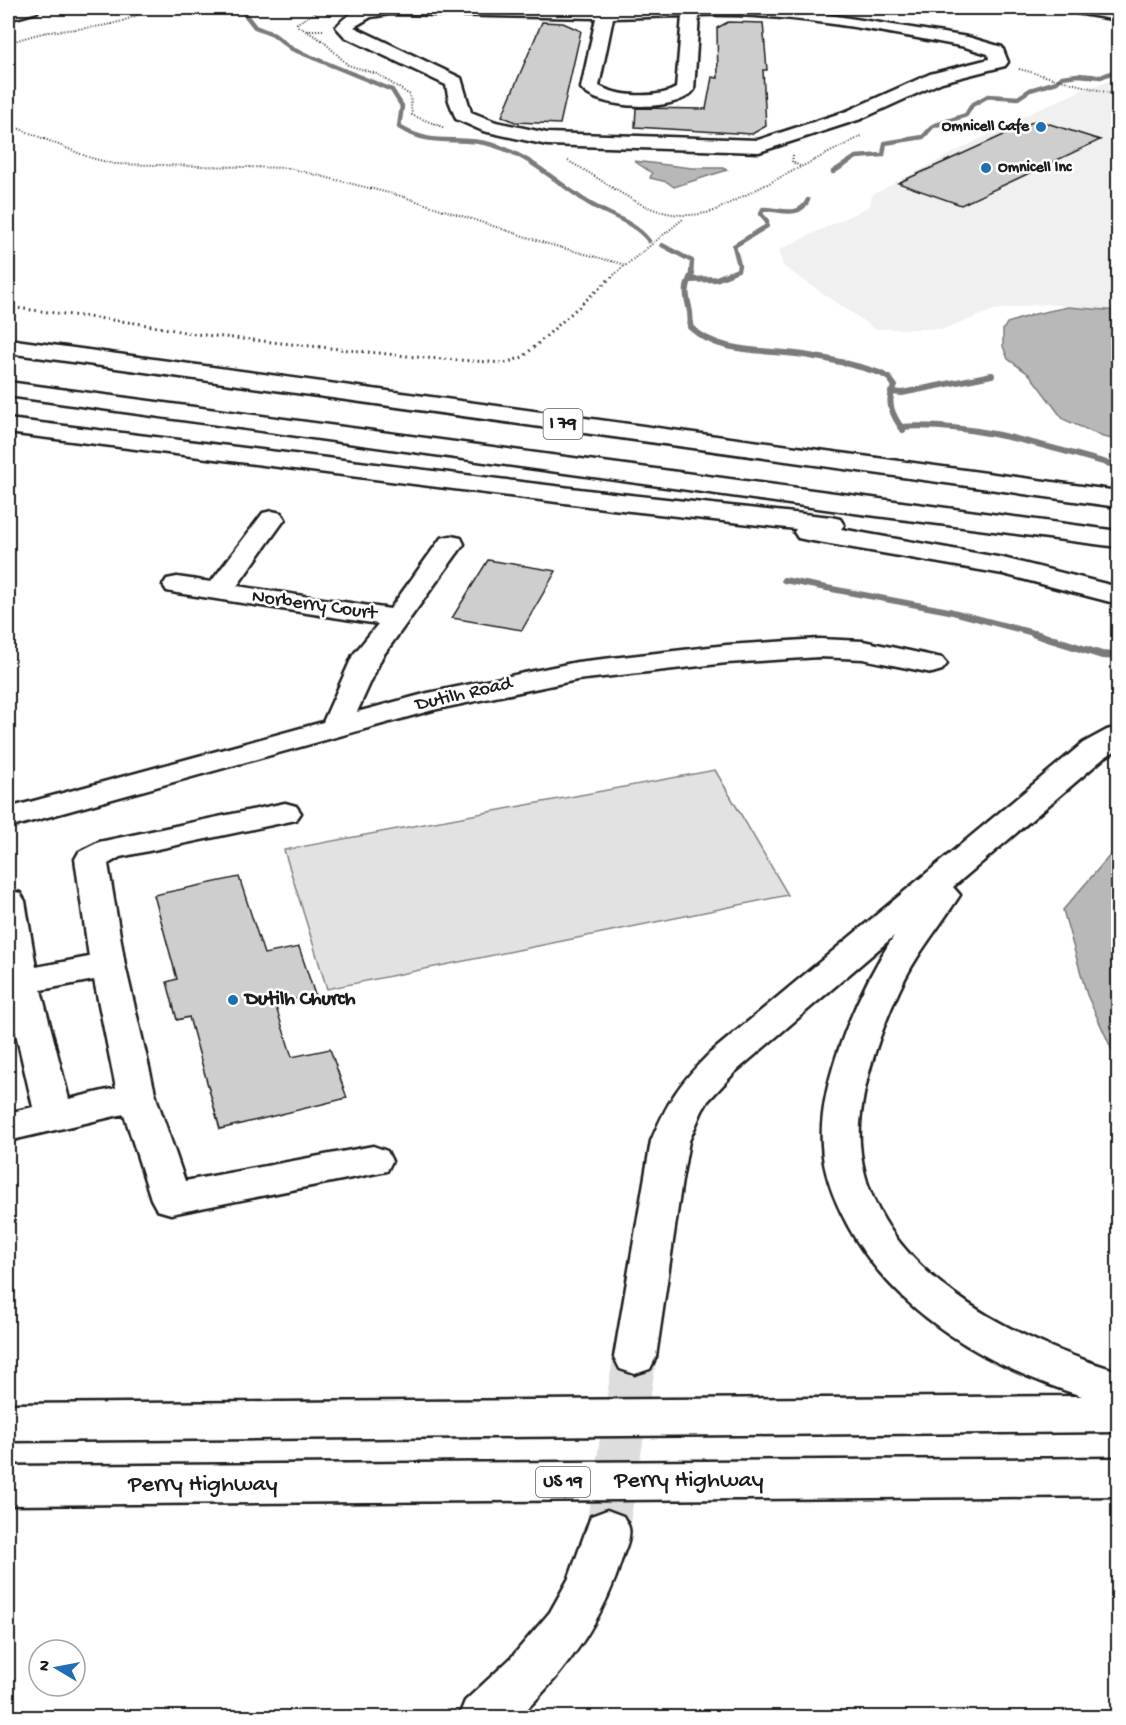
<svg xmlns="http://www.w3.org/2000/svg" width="1126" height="1725" viewBox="0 0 1126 1725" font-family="'Gochi Hand',sans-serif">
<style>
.built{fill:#f0f0f0}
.green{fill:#e2e2e2;stroke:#7f7f7f;stroke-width:1.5}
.water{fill:#b8b8b8;stroke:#7a7a7a;stroke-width:1.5}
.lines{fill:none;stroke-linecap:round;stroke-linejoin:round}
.stream-far2{stroke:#7a7a7a;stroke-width:4.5}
.stream-far1{stroke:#7a7a7a;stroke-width:6}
.stream{stroke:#7a7a7a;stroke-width:8}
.building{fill:#cecece;stroke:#1c1c1c;stroke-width:1.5}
.highway-tunnel{stroke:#ddd;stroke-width:43;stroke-dasharray:43 22;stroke-linecap:butt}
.minor-casing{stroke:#1c1c1c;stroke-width:5}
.highway-casing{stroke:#1c1c1c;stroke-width:5}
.path-far1{stroke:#1c1c1c;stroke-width:2;stroke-dasharray:1 2;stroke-linecap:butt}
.path{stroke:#1c1c1c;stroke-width:3;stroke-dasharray:1.5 4;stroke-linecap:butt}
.minor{fill:#fff;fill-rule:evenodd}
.highway{fill:#fff;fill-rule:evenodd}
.poi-dot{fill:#1f6fb2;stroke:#fff;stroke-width:2}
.labels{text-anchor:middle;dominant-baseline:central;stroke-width:5;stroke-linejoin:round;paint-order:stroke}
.far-poi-label{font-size:16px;font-weight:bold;fill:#1c1c1c;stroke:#fff;text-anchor:end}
.shield{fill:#fff;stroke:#606060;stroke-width:1.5}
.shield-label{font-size:18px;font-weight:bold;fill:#1c1c1c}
.street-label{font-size:20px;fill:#1c1c1c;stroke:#fff}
.poi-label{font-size:20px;font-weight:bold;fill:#1c1c1c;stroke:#fff;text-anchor:start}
.near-street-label{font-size:24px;fill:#1c1c1c;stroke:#fff}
</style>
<rect width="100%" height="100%" fill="#fff"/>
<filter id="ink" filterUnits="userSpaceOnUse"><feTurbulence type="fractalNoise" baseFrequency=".0167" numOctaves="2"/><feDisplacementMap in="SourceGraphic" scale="12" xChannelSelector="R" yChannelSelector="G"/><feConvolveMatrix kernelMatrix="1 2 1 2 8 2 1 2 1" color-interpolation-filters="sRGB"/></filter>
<g filter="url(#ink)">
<path class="built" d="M1118 78V310L1045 304 994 310 943 329H875L783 266 779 250 870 206 872 195 1022 117 1087 88Z"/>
<path class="green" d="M715 770 788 895 327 989 284 850Z"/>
<path class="water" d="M634 161 692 168H723L727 170 674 187 667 182 650 178 652 173Z
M1068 307 1118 311V440L1103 437 1063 419 1030 375 1008 359 1003 346V330L1007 323 1035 314Z
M1118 846V1063L1087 995 1063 910Z"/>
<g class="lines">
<path class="stream-far2" d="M240 8 255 27 273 34 292 49 392 90 402 106 399 127C435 149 457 134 493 145 529 155 556 182 587 202 607 215 634 221 649 241
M833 172 856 157 883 155 885 143 923 137 933 126 966 115 972 105 988 96 1018 98 1030 90 1057 82 1062 77 1078 75 1101 77 1113 72 1118 63
M662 245 692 261 691 275
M725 275 738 270 739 265 734 246 767 226V221L761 214 763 209C780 209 799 219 808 200"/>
<path class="stream-far1" d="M692 274C679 298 694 304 690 327 720 355 766 349 804 355 829 359 856 365 880 373L889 378 895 386C885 402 893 416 903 430
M690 280 716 279 729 274
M891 392 902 393 992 375
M900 427C975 422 1047 447 1118 466
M784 580 949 611 1041 635"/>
<path class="stream" d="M1035 634 1102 655 1118 656"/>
</g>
<path class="building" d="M542 22 563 23 581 31 560 124 515 122 502 116Z
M728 22 763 23 767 70H763L766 126 752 134 635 127 636 108 706 109 712 77 718 78 717 28Z
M1037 120 1100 140 961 205 898 183Z
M488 560 556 571 522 630 452 618Z
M239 877 264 954 299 947 315 995 275 1004 292 1057 330 1049 347 1098 220 1129 189 1017 177 1020 167 982 177 979 154 895Z"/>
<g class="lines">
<path class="highway-tunnel" d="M607 1530 635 1357"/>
<g class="minor-casing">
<path id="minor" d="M15 8H39L37 12 8 20V10Z
M367 8H786L968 37 1002 47 1008 62 1005 66 942 82 861 119 759 152 547 145 483 131 456 119 449 101 446 85 345 37 336 27C345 16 354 11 367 8ZM390 14 596 18 581 88C596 110 679 113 694 90L699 15C789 13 876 30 965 47L988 54 989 59 930 74 847 111 758 140 547 133 496 122 471 112 461 78 354 27 371 17ZM682 16 676 88C658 99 617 97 599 86L613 18Z
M1068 8H1103L1118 10V20L1076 13Z
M272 511 281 513 285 519 237 586 390 609 441 538 451 536 461 538 464 544 382 657 357 712 428 693 577 662 727 645 819 639 863 641 942 658 947 664 942 670 932 673 863 659 819 657 727 663 577 680 433 710 8 828V808L323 722 353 655 378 624 177 593 167 591 163 585 167 579 177 577 211 582 263 513Z
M285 803 296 806 301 813 296 820 120 857 108 864 125 965 156 1097 185 1181 373 1146 387 1151 392 1161 387 1171 171 1214 157 1210 151 1199 124 1114 8 1141V1113L33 1107 8 999V890L20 893 25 901 36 967 89 957 75 859 79 852 99 842ZM94 980 116 1088 69 1099 41 990Z"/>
</g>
<g class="highway-casing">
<path id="highway" d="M8 339 1118 491V507L8 353Z
M8 382 1118 531V547L861 514 8 396Z
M8 419 612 493 831 517 840 519 844 525 841 529 1003 558 1118 587V604L1003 574 807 540 798 538 794 532 796 529 612 509 8 433Z
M1118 727V749L1105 757 953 887 960 895C939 928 915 955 899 991 879 1034 857 1097 860 1144 869 1270 1014 1340 1118 1371V1432L8 1441V1404L1082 1396C988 1367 896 1314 848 1226 835 1202 823 1174 822 1145 818 1081 859 989 894 936L735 1072 708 1101 702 1111 689 1141 682 1180 656 1357 650 1369 635 1374 620 1369 614 1357 651 1141C668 1101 678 1085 709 1054L1083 743 1107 730Z
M1118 1458V1496L8 1505V1466Z
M607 1510 623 1516C625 1520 628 1524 629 1528 631 1536 626 1548 623 1555 605 1619 566 1672 518 1718H458L465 1701 510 1659 550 1612 569 1578 591 1516Z"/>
</g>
<path class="path-far1" d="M323 8 297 23 298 26 323 41 348 65 377 74 410 95 412 115 445 128
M307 30H324
M8 43C22 39 35 34 49 32 85 27 118 29 149 8
M1019 69 1113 94
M8 124 88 157 114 164 288 168 401 196 548 244 626 265 683 219
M793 155 792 162 800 166
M568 161C619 187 653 228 714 211L862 136
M614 275 625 265"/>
<path class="path" d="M8 307 136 323 195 334 426 358 505 363 523 357 615 274"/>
<use href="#minor" class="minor"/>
<use href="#highway" class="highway"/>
</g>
</g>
<g class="poi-dot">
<circle cx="1041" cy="127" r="6"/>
<circle cx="986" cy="168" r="6"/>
<circle cx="233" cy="1000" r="6"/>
</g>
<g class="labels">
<g class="far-poi-label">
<text x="1029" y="127">Omnicell Cafe</text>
<text x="998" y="168" text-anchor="start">Omnicell Inc</text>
</g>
<g class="shield">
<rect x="543.5" y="409" width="39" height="30" rx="4.5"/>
<rect x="536" y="1467" width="54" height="30" rx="4.5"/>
</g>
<g class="shield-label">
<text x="563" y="424">I 79</text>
<text x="563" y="1482">US 19</text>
</g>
<g class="street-label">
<text transform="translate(314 606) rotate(8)">Norberry Court</text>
<text transform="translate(464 695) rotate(-13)">Dutilh Road</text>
</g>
<g class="poi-label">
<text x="245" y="1000">Dutilh Church</text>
</g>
<g class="near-street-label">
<text x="689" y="1481">Perry Highway</text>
<text x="203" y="1485">Perry Highway</text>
</g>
</g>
<rect width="1126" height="1725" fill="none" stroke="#fff" stroke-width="30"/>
<rect x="15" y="15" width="1096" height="1695" fill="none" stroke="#1c1c1c" stroke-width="2" filter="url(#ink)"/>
<g transform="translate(57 1668) rotate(280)"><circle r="28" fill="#ffffff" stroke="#a4a4a4" stroke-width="1.5"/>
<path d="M0-4.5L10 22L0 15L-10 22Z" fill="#1f6fb2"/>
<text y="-9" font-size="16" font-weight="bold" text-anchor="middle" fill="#1c1c1c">N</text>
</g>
</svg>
